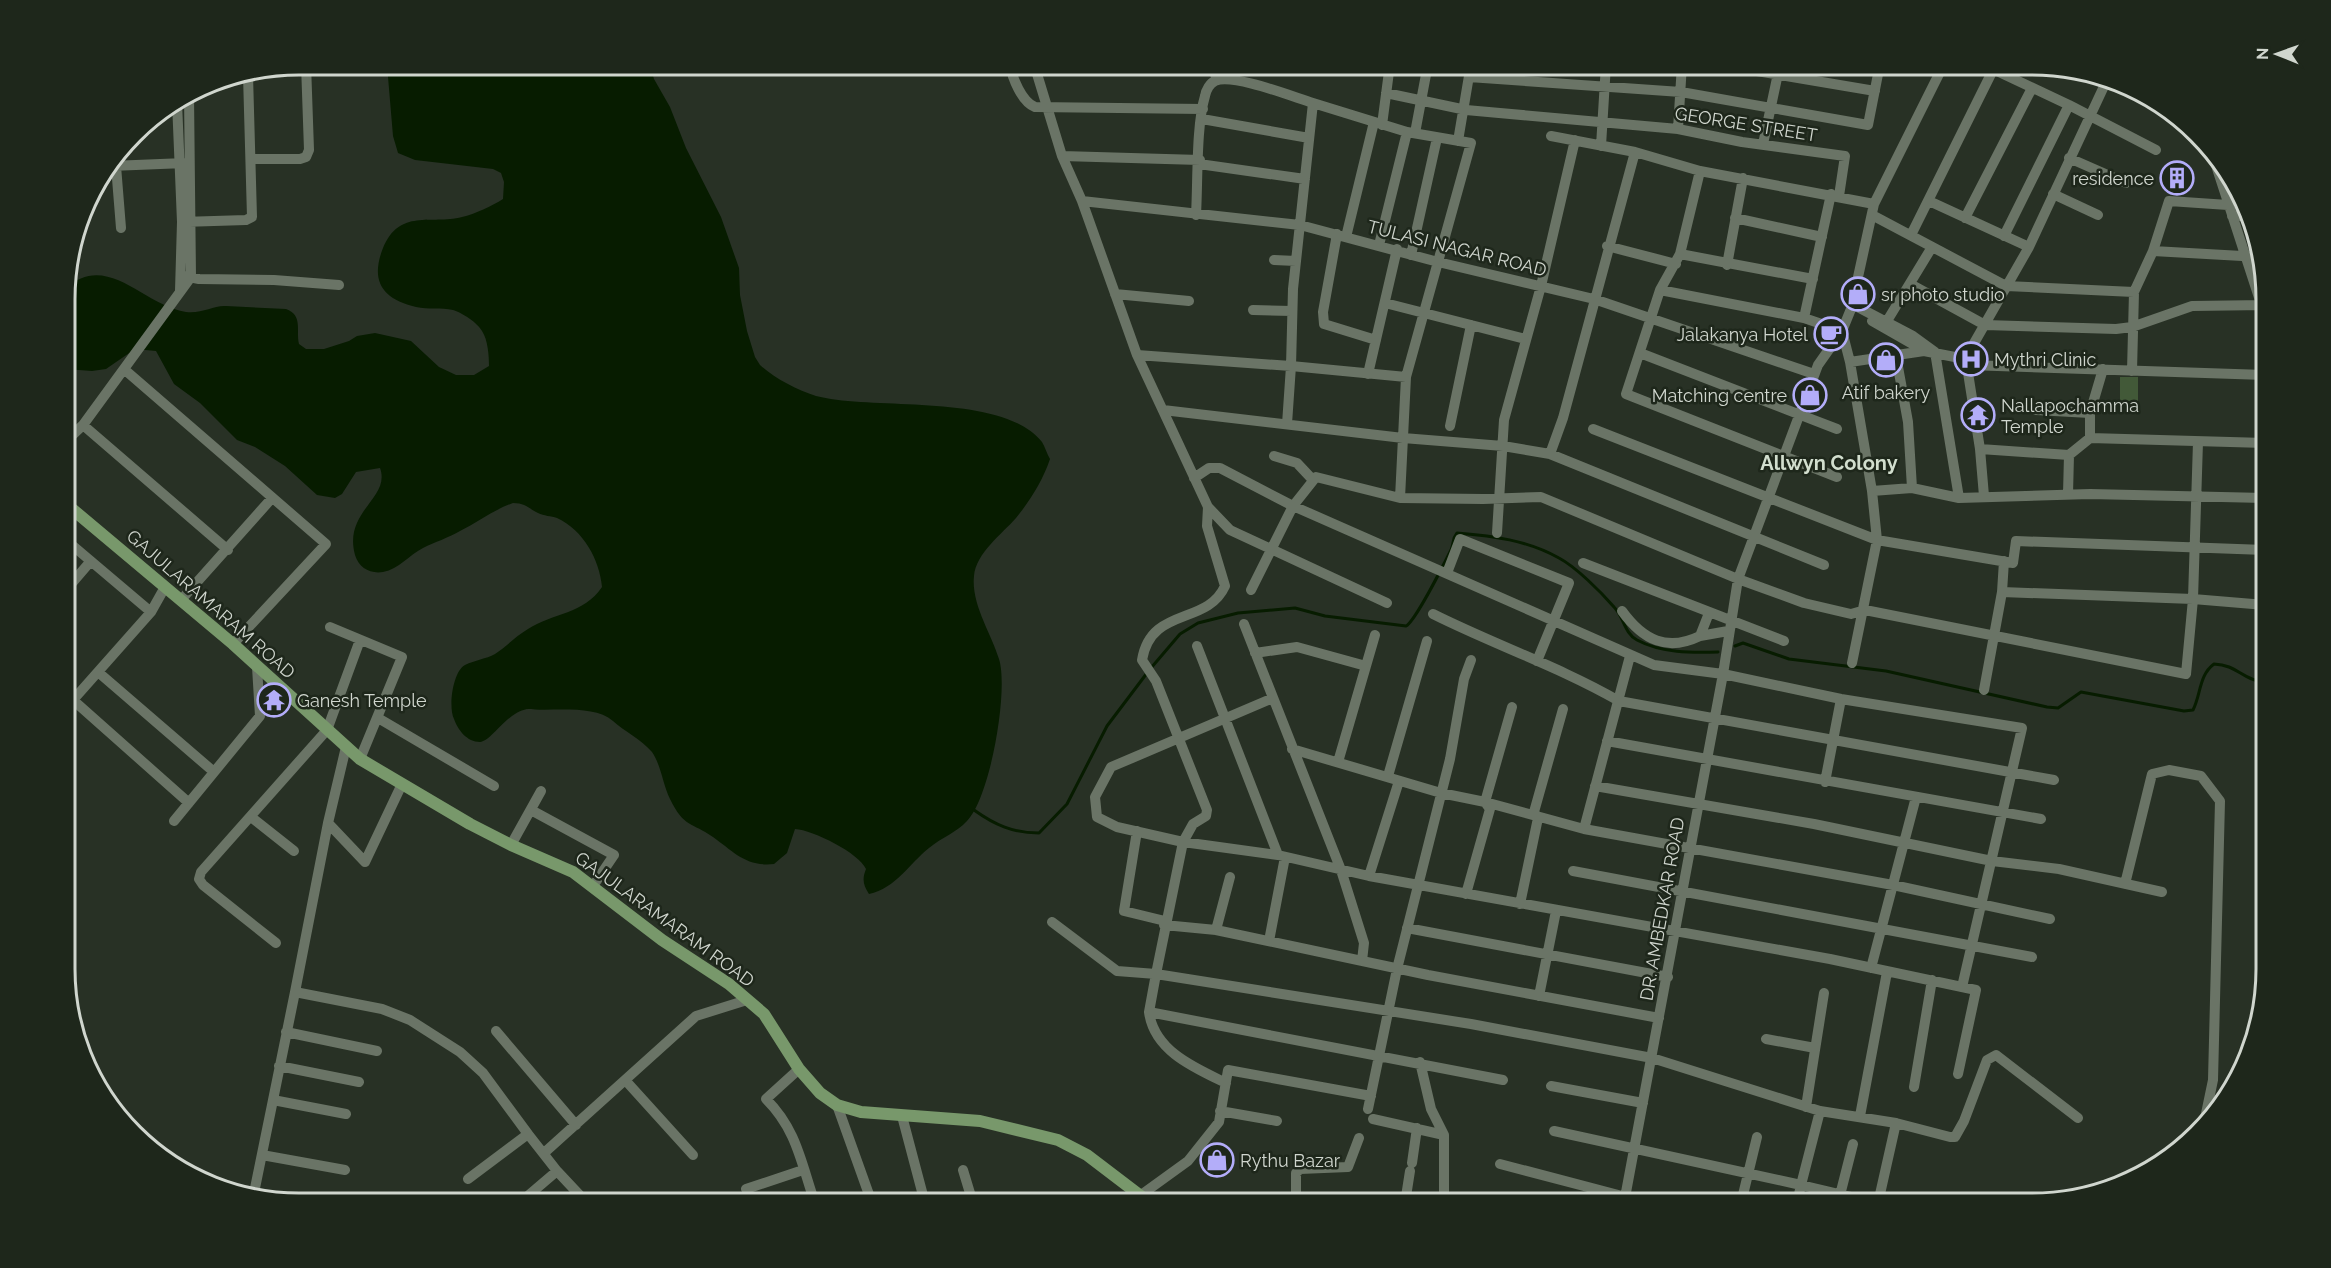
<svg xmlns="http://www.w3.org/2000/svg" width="2331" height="1268" viewBox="0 0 2331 1268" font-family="Raleway,sans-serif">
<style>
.green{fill:#425938}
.water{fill:#071c00}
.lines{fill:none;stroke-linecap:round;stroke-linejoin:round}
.stream{stroke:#071c00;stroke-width:3}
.minor{stroke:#6a7466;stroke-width:10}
.major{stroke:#78986b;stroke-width:12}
.labels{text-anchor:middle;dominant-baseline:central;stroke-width:5;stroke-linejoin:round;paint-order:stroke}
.street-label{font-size:18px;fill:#d0d6ce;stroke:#1e271b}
.poi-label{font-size:18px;fill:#d0d6ce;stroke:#1e271b;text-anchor:start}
.neighbourhood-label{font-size:20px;font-weight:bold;fill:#d2dece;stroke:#1e271b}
.rim{fill:none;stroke:#d0d6ce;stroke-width:3}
</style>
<rect width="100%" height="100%" fill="#283125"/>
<path class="green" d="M2120 377H2138V404L2120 403Z"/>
<path class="water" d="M387 65H650L654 79 670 107 686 148 721 217 739 268 740 295 747 331 755 357 760 365C774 378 797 390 816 396 873 411 1002 392 1042 442 1045 447 1047 454 1050 459 1043 480 1030 501 1016 518 1002 534 976 553 974 576 971 604 991 633 999 659 1009 690 990 798 967 821 957 832 941 838 929 848 909 864 896 888 869 894 863 885 862 879 866 869 859 853 813 830 795 829L787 853 774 864C746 867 734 852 713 837 692 822 684 828 670 799 663 785 661 765 652 752 642 740 624 731 613 721 593 704 552 712 527 709 506 713 492 741 480 742 467 742 458 730 454 719 448 707 453 671 465 665 475 660 486 659 495 654 507 646 516 636 528 629 553 613 584 614 602 587 599 559 584 531 557 518 551 516 544 516 538 513 528 508 525 503 513 503 493 510 478 522 460 531 448 538 435 542 423 548 409 555 399 569 383 572 370 574 359 568 355 555 343 511 391 498 380 468L356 472 342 494 335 498 317 495 285 466 255 447 237 440 200 403 174 384 156 351 135 349 106 369 92 371 65 369V289C107 250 144 306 186 312 202 314 214 305 226 306 246 307 266 308 286 309 303 315 296 330 299 344L306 349H324L349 341 357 336 375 333 411 341 439 367 456 375H474L489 366C489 356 488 340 482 331 478 323 461 312 453 310 441 307 428 310 416 307 382 299 370 281 383 248 400 208 430 225 462 217 475 214 492 206 503 199L504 182 501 173 493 169 415 160 398 153 393 136Z"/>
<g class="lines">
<path class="stream" d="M1735 646 1743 643 1789 659 1886 671 2047 707 2058 708 2081 692 2184 711 2193 710C2201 694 2199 675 2214 664 2238 665 2240 679 2266 683
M1151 668 1180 634 1198 623 1238 613 1295 608 1325 616 1406 626C1415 621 1444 564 1451 550 1454 543 1452 539 1457 533 1493 536 1527 540 1559 558 1576 567 1601 592 1614 607 1624 617 1624 633 1637 640 1661 653 1692 653 1718 652
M974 810C995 825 1013 833 1039 833L1067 804 1107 726 1147 673"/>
<path class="minor" d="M1010 64C1012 78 1022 102 1035 107L1203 109
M1034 64 1062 156 1082 201 1137 355 1208 507 1230 530 1387 603
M1214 64 1216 80
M1715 64 1875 91
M1982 64 2069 105 2156 150
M1469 77 1681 92 1868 125 1880 64
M2129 87 2147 96
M1386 93 1466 110 1678 129 1742 142 1845 156 1839 196
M177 102 182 222 180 291
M1202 119 1309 138
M1382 125 1390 64
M1678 129 1682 64
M1415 133 1428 64
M1551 136 1635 152 1700 171 1874 204
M1458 141 1471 64
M1763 144 1780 64
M1601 146 1606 64
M2211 150 2265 316
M1062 156 1200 160
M2069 158 2126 183
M251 159H300L306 157 309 150 306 64
M1199 164 1305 179
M111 166 185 163
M116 166 121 228
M1700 171 1680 254 1813 279
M2053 194 2098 215
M1082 201 1300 225 1438 262 1594 299 1814 374
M1929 201 2029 247
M1196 215C1198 181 1196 126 1205 96 1206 90 1210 83 1215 81 1233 73 1293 97 1313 103
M1872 215 2006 286 2134 292
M2232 216H2245
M1735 218 1822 237
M1965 218 2032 88
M182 222 246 220 252 217 248 75
M1337 234 1323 312 1324 324 1376 340
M1911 235 1993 70
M2004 236 2069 105
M1346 237 1374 122
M1379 245 1407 132 1471 143 1406 377 1400 498
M1607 246 1676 264
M2153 251 2260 257
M1680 254 1660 290 1626 394 1837 477
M1411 255 1437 138
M1274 260 1296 261
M1727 265 1743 178
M184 276 199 279 274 280 339 285
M1910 284 1985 325 2116 329 2132 327 2192 306 2265 305
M1660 290 1804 318 1842 331 1850 362 1924 351 1965 359 2029 247 2106 82
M1115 294 1189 301
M1385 303 1525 339
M1852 304 1913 336 1935 352 1959 498
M1253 310 1292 311
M1804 318 1831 194
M1872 321 1921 349
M1887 321 1932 247
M1640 353 1837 429
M1137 355 1291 366 1287 424
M1966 360 1980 449 1984 496
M1850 362 1872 491
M1968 365 2265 375
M125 370 326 544 233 644
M2132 371 2134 292 2153 251 2169 201 2228 205
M1368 374 1397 249
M1406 377 1291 366 1293 289 1313 103 1407 132
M1163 410 1403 438 1503 446 1550 454 1824 565
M2036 410 2090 413V438
M2090 413 2103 369
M83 425 228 550
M1450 426 1471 325
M1593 429 1877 540 2013 563 2016 541 2265 550
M65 442 83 425 191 277 189 95
M1980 449 2069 455 2090 438 2265 443
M1550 454 1563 418 1635 152
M1274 456 1297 463 1312 479
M1194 478 1209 468H1220L1293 506 1316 477 1400 498 1483 499 1541 497 1738 579 1804 603 1851 614 1865 610 2186 674 2193 599 2265 605
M1912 488 1959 498 2090 494 2265 498
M2068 494 2069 455
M1208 507 1207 526 1225 586C1207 626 1151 606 1142 660L1156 681 1207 810 1206 816 1193 824 1183 842 1278 855 1369 876 1830 959 1976 990 1958 1074
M1497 533 1504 420 1541 286 1575 140
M66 540 151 612
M1583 563 1784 641
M1447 573 1460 539 1569 583 1537 661
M165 587 151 612 73 700 189 803
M66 590 90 562
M1251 590 1293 506 1654 665 1723 674 1841 699 2022 728 1962 987
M2002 592 2193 599 2198 442
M181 600 272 498
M1622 611C1643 640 1667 652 1700 636
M1709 613 1700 636 1728 631
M1433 614C1495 645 1560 667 1619 701L2054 780
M1244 624 1341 870 1364 943 1362 961
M330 627 402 657 360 759
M1197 646 1278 855
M1255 653 1297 647 1366 666
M1852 663 1877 540 1872 491 1912 488 1908 422 1896 356
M98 672 214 772
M1984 690 2002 592 2004 561
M378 718 494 786
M1607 741 2041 819
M1292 749 1441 793 1485 802 1584 829 1893 885 2050 919
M1338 762 1375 635
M1388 776 1427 641
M1825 782 1841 699
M1595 786 1814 824 1992 861 2059 869 2162 892
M531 810 614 855 593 886
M251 817 294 851
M174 821 260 716 257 667
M328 823 346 747
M1584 829 1630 656
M1137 831 1124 911 1165 921
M511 845 541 791
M1573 871 2032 957
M1369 876 1399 781
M2125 884 2152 774 2169 770 2201 776 2220 801 2213 1080 2203 1128
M1466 894 1490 809 1485 802 1512 707
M1520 904 1538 818 1534 812 1563 709
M1052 922 1117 971 1156 974 1183 842 1117 827 1097 817 1095 797 1111 767 1273 698
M1164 925 1216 930 1230 877
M1407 928 1668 977
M1216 930 1428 975 1659 1018
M1269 941 1285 857
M276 943 203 885 199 879 201 872 327 730 360 640
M1871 968 1916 797
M295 992 328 823 365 862 402 784
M1539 996 1556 911
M1149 1012C1154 1051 1195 1068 1226 1083
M496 1031 576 1125
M286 1032 377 1051
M1766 1039 1815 1048
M1420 1062 1431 1109 1444 1135V1203
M279 1066 359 1082
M799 1069 766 1099C797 1130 801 1163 815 1203
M1503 1080 1149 1012 1156 974 1471 1024 1652 1058 1820 1111 1896 1123 1950 1137H1955L1964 1121 1987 1060 1996 1055 2078 1118
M626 1081 693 1155
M1551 1086 1643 1103
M1914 1087 1932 980
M273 1100 295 992 382 1009 410 1020 460 1052 483 1073 528 1134
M837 1105 872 1203
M1806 1107 1824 993
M1368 1109 1397 969 1450 759 1464 679 1471 660
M1220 1111 1277 1121
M1820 1111 1801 1185 1877 1203
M902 1116 925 1203
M1860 1116 1887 972
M1373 1119 1444 1135
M1554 1131 1801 1185 1797 1203
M544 1153 696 1016 747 1000
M262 1155 345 1170
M1412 1163 1417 1128
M1500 1164 1626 1197 1664 1203
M963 1170 973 1203
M468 1179 528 1134 557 1171
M746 1189 803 1170
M254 1193 273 1100 346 1114
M1141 1195 1188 1161 1219 1122 1228 1070 1371 1096
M526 1203 523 1200 557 1171 587 1203
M1296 1203V1173L1300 1169 1348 1167 1359 1138
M1405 1203 1410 1171
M1459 1203H1506
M1624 1203 1723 674 1738 579 1818 365 1842 331 1851 309 1874 204 1944 64
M1741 1203 1757 1137
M1838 1203 1853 1144
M1878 1203 1896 1123"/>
<path class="major" d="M65 503 233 644 360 759 470 824 511 845 573 872 662 940 729 984 764 1014 799 1069 820 1093 837 1105 861 1112 980 1121 1058 1140 1087 1155 1150 1203"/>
</g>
<defs>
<g id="building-ring" transform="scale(1.725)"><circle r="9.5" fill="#1e271b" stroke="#b3adf9" stroke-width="1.5"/><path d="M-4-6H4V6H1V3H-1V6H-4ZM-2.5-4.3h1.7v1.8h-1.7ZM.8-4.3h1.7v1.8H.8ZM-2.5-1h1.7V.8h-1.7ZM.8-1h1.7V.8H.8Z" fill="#b3adf9"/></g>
<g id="shop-ring" transform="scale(1.725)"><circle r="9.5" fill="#1e271b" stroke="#b3adf9" stroke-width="1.5"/><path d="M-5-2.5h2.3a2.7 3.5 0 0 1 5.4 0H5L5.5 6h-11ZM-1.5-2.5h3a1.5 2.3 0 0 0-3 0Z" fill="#b3adf9"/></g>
<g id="cafe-ring" transform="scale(1.725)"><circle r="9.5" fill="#1e271b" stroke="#b3adf9" stroke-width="1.5"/><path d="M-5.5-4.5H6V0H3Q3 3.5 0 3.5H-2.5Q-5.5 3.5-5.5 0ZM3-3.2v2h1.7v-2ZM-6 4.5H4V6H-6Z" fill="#b3adf9"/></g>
<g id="hospital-ring" transform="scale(1.725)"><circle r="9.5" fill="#1e271b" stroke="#b3adf9" stroke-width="1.5"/><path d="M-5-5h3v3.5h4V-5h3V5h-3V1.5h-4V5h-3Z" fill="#b3adf9"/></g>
<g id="temple-ring" transform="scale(1.725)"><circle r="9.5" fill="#1e271b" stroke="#b3adf9" stroke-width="1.5"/><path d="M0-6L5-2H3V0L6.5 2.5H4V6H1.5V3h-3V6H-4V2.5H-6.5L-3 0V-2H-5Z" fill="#b3adf9"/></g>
</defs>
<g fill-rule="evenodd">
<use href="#building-ring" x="2177" y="178"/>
<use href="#shop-ring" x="1858" y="294"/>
<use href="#cafe-ring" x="1831" y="334"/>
<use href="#hospital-ring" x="1971" y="359"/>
<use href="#shop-ring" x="1886" y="360"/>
<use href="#shop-ring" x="1810" y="395"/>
<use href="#temple-ring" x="1978" y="415"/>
<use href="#temple-ring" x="274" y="700"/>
<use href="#shop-ring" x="1217" y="1160"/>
</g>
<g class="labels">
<g class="street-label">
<text transform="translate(1746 124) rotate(9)">GEORGE STREET</text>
<text transform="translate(1457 248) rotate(14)">TULASI NAGAR ROAD</text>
<text transform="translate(211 604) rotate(41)">GAJULARAMARAM ROAD</text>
<text transform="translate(1662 909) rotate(-80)">DR. AMBEDKAR ROAD</text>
<text transform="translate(665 919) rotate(36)">GAJULARAMARAM ROAD</text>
</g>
<g class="poi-label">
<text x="2154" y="178" text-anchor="end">residence</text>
<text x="1881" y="294">sr photo studio</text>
<text x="1808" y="334" text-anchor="end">Jalakanya Hotel</text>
<text x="1994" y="359">Mythri Clinic</text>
<text x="1886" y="392" text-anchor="middle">Atif bakery</text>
<text x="1787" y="395" text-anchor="end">Matching centre</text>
<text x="2001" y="405">Nallapochamma<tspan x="2001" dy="21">Temple</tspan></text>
<text x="297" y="700">Ganesh Temple</text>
<text x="1240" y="1160">Rythu Bazar</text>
</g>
<g class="neighbourhood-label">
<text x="1829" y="463">Allwyn Colony</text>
</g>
</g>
<path d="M0 0H2331V1268H0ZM299 75H2032A224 224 0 0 1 2256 299V969A224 224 0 0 1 2032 1193H299A224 224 0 0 1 75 969V299A224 224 0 0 1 299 75Z" fill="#1e271b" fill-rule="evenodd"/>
<path class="rim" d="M299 75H2032A224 224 0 0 1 2256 299V969A224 224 0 0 1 2032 1193H299A224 224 0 0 1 75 969V299A224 224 0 0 1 299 75Z"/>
<g transform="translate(2277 54) rotate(271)" stroke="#1e271b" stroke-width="4.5" paint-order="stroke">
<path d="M0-4.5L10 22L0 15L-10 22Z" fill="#d0d6ce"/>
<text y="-9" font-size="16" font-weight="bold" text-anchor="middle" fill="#d0d6ce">N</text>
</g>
</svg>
